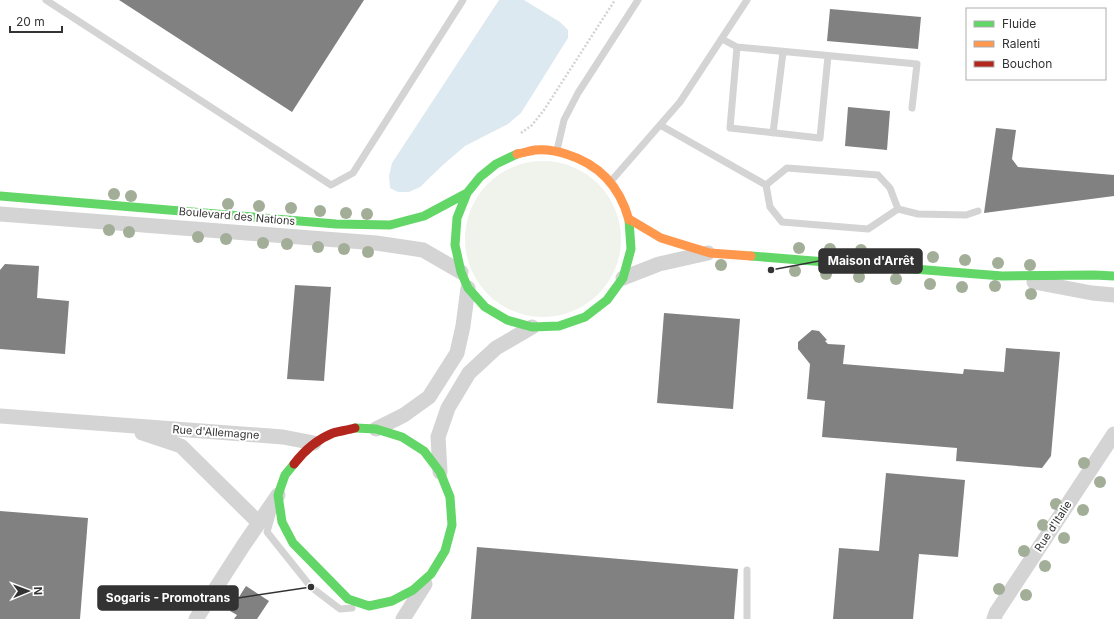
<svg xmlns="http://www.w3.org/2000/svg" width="1114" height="619" viewBox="0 0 1114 619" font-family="Inter,sans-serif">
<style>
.green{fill:#f0f2ec}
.water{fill:#dde9f0}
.building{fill:#818181}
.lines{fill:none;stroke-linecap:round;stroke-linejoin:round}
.path{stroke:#d3d3d3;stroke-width:2.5;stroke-dasharray:2 2;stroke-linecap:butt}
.lane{stroke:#d4d4d4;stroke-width:7}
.street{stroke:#d4d4d4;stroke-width:15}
.fast{stroke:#63d668;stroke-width:9}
.slow{stroke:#ff974d;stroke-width:9}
.jam{stroke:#b3261e;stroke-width:9}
.tree{fill:#a3ae98}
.labels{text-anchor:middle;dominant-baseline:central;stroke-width:4;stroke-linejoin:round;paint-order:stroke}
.street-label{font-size:11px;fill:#333;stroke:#fff}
.leader{fill:none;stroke:#333;stroke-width:1.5}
.callout-dot{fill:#333;stroke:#fff;stroke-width:1.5}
.callout{fill:#333;stroke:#333;stroke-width:1.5}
.callout-label{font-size:12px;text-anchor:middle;font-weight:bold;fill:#fff}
</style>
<rect width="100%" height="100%" fill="#fff"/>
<path class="green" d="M465 239a78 78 0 1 1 156 0a78 78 0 1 1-156 0Z"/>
<path class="water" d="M499 0H524L560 22 568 30V38L521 113 508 124 465 146 444 164 420 187 409 192H398L390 188 389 176 392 163Z"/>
<path class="building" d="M119 0H364L292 112Z
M830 9 921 17 918 49 827 41Z
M848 107 890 111 887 150 845 146Z
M996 128 1016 130 1012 159 1018 167 1114 175V196L984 213Z
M5 264 39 266 37 298 69 301 65 354 0 349V270Z
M295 285 331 287 324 381 287 379Z
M664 313 740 319 733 409 657 403Z
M812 330 819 331 827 340 825 341 828 344 845 345 843 364 963 374 964 369 1004 372 1006 348 1060 352 1051 456 1042 468 956 461 957 448 822 437 825 401 807 399 810 364 798 349V342Z
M886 473 965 480 958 557 919 554 913 619H833L839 548 879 551Z
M0 511 88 518 80 619H0Z
M477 547 738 569 734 619H471Z
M246 586 269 601 257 619H234L237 615 230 611Z"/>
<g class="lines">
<path class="path" d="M521 133 532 125 544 110 615 0"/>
<path class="lane" d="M46 0 331 185 353 173 463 0
M722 39 737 47 917 64 912 108
M737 47 730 128 820 138 828 56
M660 125 766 185 770 207 782 222 868 229 898 209 890 188 878 175 787 168 766 185
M773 133 783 52
M557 150 564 120 578 93 638 0
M612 180 680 102 747 0
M898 209 918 214 966 215 978 211
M273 511 267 532 311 587 340 609 352 608
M747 570V619"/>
<path class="street" d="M0 214 376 243 423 250 461 272
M623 278 659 264 708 253
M1034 282 1092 293 1114 295
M0 416 283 437 314 443
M376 429 404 415 429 397 457 353 463 326 468 288
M142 433 181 446 259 523
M440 472 438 437 448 408 469 373 496 348 532 327
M196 619 243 546 278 495
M403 619 425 584
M994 619 996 613 1114 434"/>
<path class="fast" d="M467 193 457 218 455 245 461 272 468 288 485 307 507 320 532 327 559 326 585 317 607 300 623 278 631 249 629 220
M0 196 336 224 390 225 424 216 467 193 480 177 496 164 517 154
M751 256 1002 276 1094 275 1114 276
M294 464 285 475 278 495 282 522 293 543 348 599 369 606 392 601 413 590 431 574 445 551 452 525 450 497 440 472 424 451 402 437 376 429 355 428"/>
<path class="slow" d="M517 154C523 153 529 151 535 150 545 149 557 151 566 154 599 164 620 187 629 220
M629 219 661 238 710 253 751 256"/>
<path class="jam" d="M294 464C304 451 318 439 333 433 340 431 348 430 355 428"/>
</g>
<g class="tree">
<circle cx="114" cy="194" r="6"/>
<circle cx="131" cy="196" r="6"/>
<circle cx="228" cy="204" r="6"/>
<circle cx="259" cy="206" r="6"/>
<circle cx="291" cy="208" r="6"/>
<circle cx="320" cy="211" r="6"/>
<circle cx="346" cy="213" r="6"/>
<circle cx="367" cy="214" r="6"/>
<circle cx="109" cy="230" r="6"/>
<circle cx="129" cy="232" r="6"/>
<circle cx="198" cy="237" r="6"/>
<circle cx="226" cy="239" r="6"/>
<circle cx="263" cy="243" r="6"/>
<circle cx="287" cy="244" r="6"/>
<circle cx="318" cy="247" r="6"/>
<circle cx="799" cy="248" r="6"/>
<circle cx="344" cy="249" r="6"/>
<circle cx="830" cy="249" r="6"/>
<circle cx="861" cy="250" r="6"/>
<circle cx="368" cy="252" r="6"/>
<circle cx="933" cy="257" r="6"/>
<circle cx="965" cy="260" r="6"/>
<circle cx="998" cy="263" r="6"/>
<circle cx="721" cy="265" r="6"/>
<circle cx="1030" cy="265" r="6"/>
<circle cx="795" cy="271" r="6"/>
<circle cx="826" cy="274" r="6"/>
<circle cx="859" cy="277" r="6"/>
<circle cx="896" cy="279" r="6"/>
<circle cx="930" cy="284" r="6"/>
<circle cx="995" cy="286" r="6"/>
<circle cx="962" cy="287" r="6"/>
<circle cx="1031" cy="294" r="6"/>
<circle cx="1084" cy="463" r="6"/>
<circle cx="1100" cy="482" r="6"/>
<circle cx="1056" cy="504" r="6"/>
<circle cx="1083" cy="510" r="6"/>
<circle cx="1043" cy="525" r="6"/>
<circle cx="1064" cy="538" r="6"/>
<circle cx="1024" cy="551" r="6"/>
<circle cx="1045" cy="566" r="6"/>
<circle cx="999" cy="589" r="6"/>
<circle cx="1026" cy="595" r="6"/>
</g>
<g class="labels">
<g class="street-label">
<text transform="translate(237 216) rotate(5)">Boulevard des Nations</text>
<text transform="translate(216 432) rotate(4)">Rue d'Allemagne</text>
<text transform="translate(1053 526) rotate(-57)">Rue d'Italie</text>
</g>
</g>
<path class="leader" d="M771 270L819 261M311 587L238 598"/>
<g class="callout-dot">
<circle cx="771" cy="270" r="4"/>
<circle cx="311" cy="587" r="4"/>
</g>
<g class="callout">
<rect x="819" y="249" width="103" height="24" rx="4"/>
<rect x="98" y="586" width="140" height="24" rx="4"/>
</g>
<g class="callout-label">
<text x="871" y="265">Maison d'Arrêt</text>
<text x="168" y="602">Sogaris - Promotrans</text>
</g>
<rect x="966" y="8" width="140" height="72" fill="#ffffff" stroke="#adadad"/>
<rect x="974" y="21" width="20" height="6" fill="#63d668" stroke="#adadad"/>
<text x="1002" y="28" font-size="12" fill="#333333">Fluide</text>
<rect x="974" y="41" width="20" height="6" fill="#ff974d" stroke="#adadad"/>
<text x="1002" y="48" font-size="12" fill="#333333">Ralenti</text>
<rect x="974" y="61" width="20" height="6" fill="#b3261e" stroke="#adadad"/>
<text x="1002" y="68" font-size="12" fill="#333333">Bouchon</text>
<g transform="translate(28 591) rotate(89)" stroke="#ffffff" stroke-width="3" paint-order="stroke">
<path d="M0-3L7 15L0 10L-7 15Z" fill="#333333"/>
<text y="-6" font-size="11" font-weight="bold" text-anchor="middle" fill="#333333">N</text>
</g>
<path d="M10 26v6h52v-6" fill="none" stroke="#333333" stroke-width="2"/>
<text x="16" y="26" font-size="12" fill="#333333" stroke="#ffffff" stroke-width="3" paint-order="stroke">20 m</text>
</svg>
